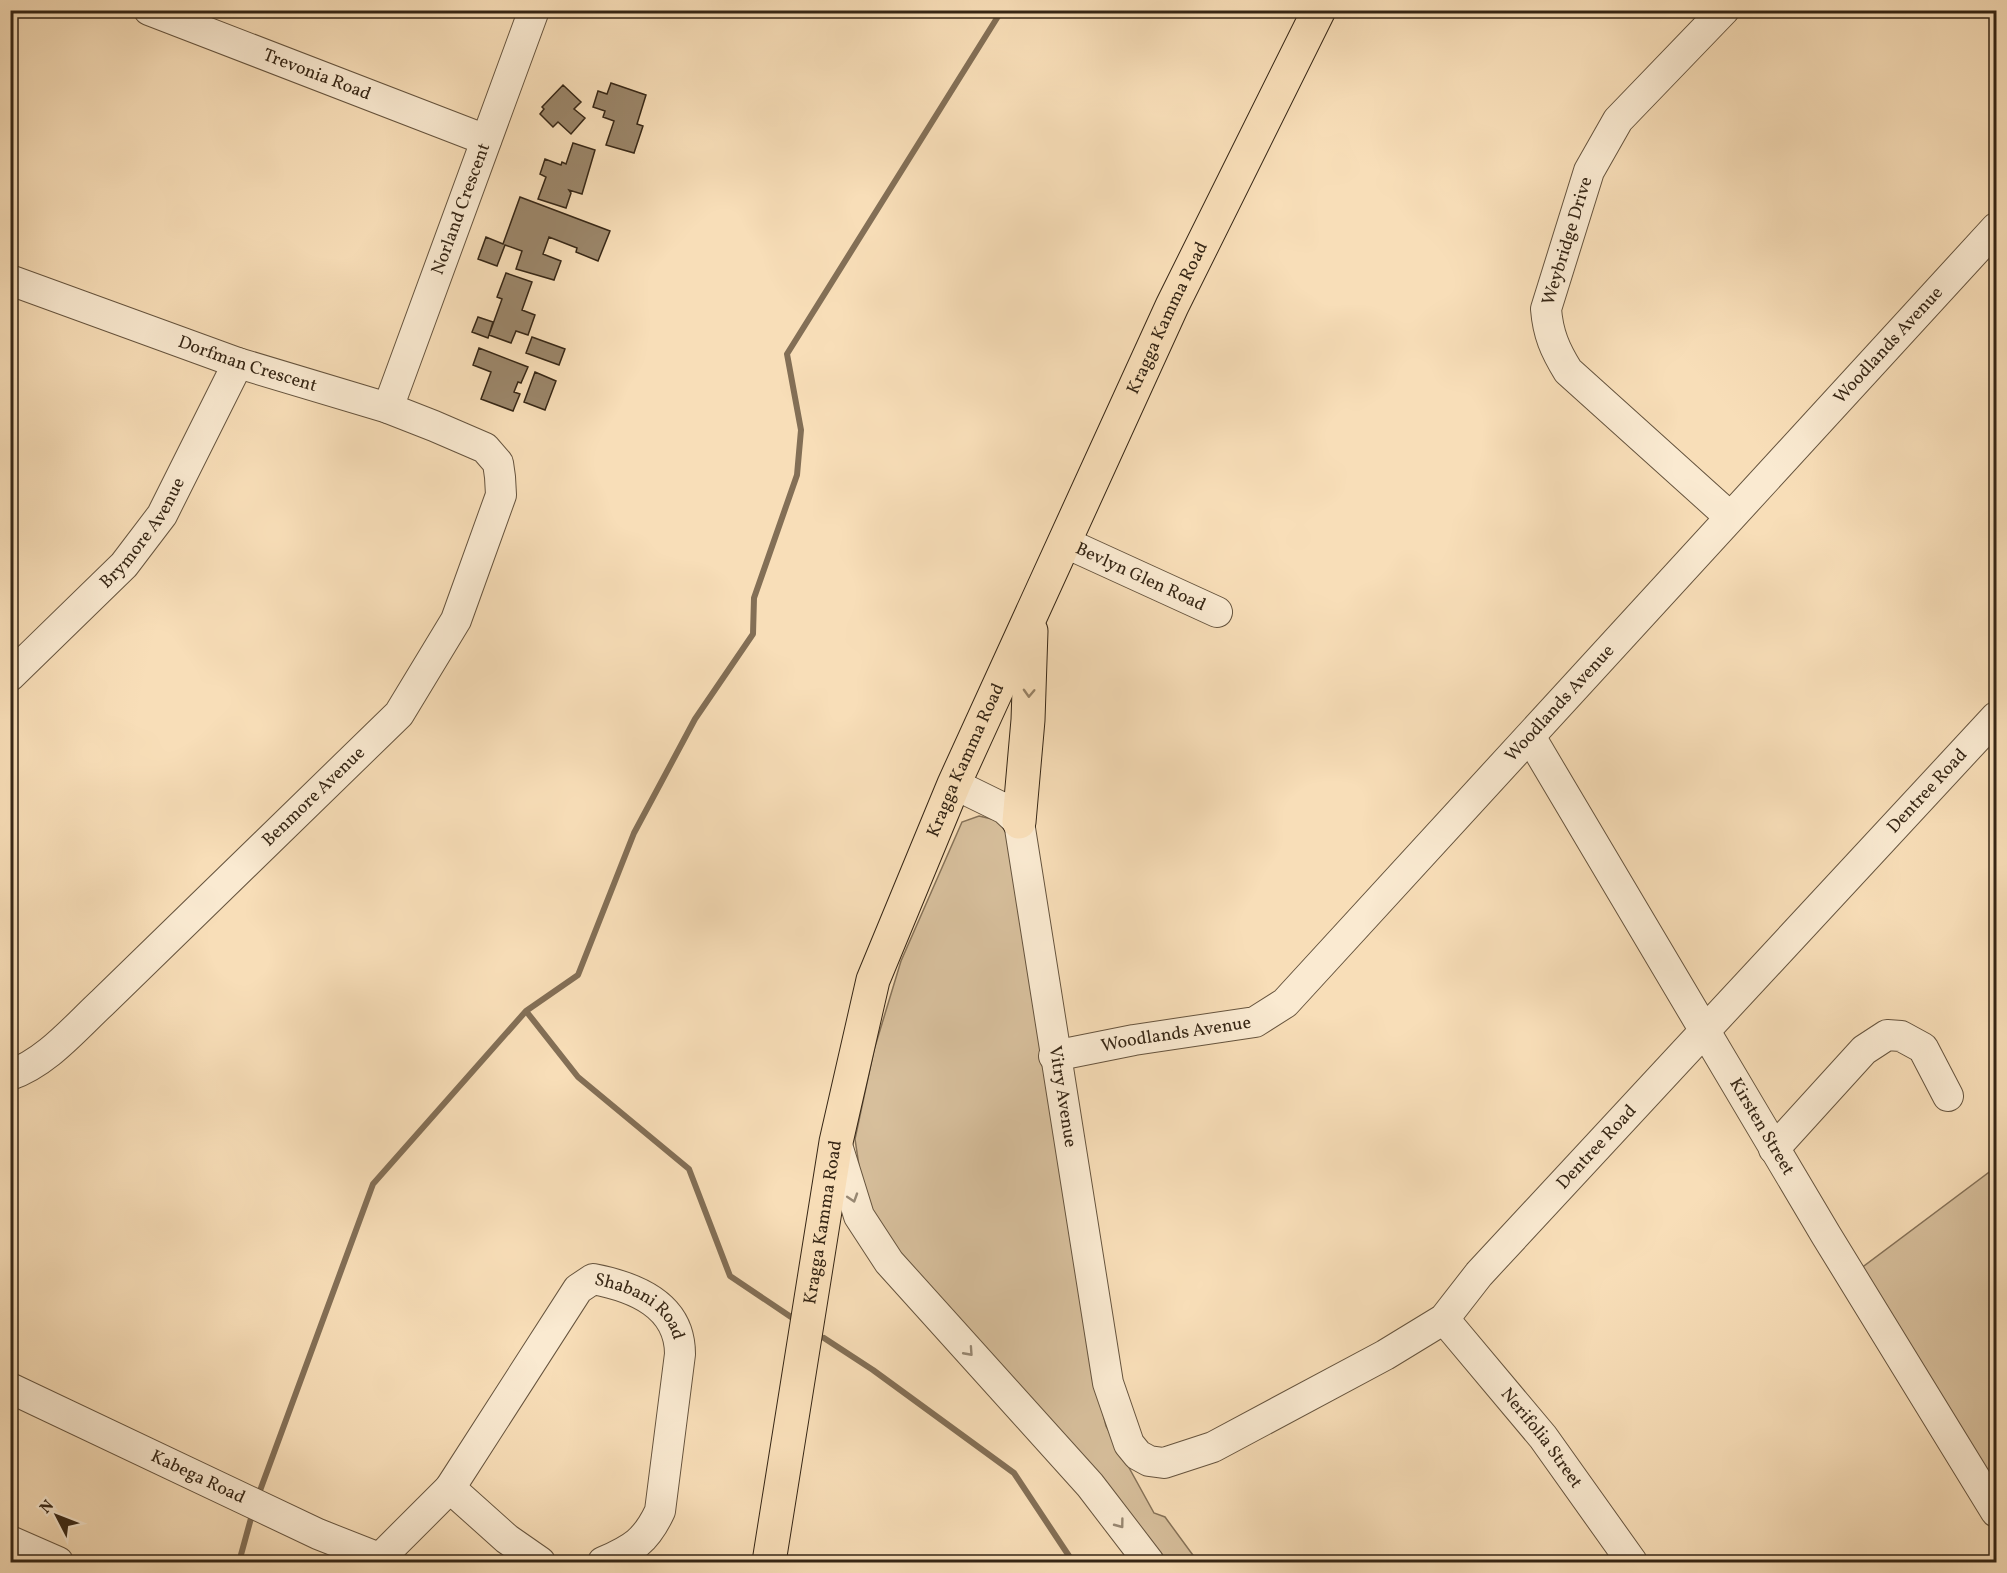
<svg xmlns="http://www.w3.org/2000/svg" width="2007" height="1573" viewBox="0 0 2007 1573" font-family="Vollkorn,serif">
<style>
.green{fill:#d7bf9c;stroke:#867258;stroke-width:1.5}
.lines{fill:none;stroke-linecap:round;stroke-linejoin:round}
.stream{stroke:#836f56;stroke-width:6}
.building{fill:#9b866a;stroke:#362615;stroke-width:1.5}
.minor-casing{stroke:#66543e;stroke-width:32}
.major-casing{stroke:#362615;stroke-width:35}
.minor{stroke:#faead1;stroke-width:30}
.major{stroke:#f8deb8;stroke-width:33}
.oneway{stroke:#978266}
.oneway2{stroke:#988873}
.labels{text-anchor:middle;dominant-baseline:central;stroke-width:4.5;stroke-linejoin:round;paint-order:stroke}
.street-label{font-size:18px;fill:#362615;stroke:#faead1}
</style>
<rect width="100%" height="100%" fill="#f8deb8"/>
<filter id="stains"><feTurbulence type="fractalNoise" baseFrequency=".00333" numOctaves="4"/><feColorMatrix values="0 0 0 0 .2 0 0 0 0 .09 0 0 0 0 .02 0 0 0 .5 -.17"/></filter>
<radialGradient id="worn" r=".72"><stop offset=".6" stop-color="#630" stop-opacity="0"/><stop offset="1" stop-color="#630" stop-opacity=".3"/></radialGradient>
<path class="green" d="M979 816 996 820 1009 834 1094 1377 1106 1426 1154 1513 1165 1517 1198 1562H1165L1075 1451 927 1291 871 1216 861 1179 855 1139 874 1050 901 961 962 822Z
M1996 1167V1493L1860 1269Z"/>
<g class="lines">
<path class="stream" d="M526 1011 578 1077 689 1169 730 1276 791 1317
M824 1338 873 1370 1014 1473 1073 1562
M258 1496 373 1184 526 1011 578 975 634 833 695 719 753 634 754 598 797 475 801 430 787 354 1002 10
M239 1562 253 1511"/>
</g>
<path class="building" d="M611 83 646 95 637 124 643 126 634 153 606 145 614 121 603 117 605 111 593 107 598 91 607 94Z
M563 85 581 102 574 109 585 118 571 134 558 122 553 127 540 114 544 109 542 107Z
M573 143 595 150 582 194 569 190 571 193 566 208 538 199 546 177 540 174 545 159 561 165 562 162 566 164Z
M520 197 610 231 598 261 576 252 577 248 549 237 543 254 561 261 554 280 516 269 522 251 505 245 497 266 478 259 486 237 503 244Z
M506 273 532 282 522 310 535 315 528 335 516 331 511 343 489 335 502 299 497 297Z
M478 317 493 322 488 338 472 332Z
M532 337 565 349 559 365 526 353Z
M479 348 528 367 521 383 518 382 514 392 520 394 513 411 481 399 491 372 473 365Z
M535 372 556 381 545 410 524 402Z"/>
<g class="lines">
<g class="minor-casing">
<g id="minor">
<path id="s1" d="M149 10 486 140"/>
<path d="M1724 10 1618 120 1589 171 1546 309C1548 334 1555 350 1568 371L1730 517"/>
<path id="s2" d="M10 280 238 363 388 408 434 426 485 448 498 463 500 477 501 495 456 620 399 714 103 1002C75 1028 46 1063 10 1075"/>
<path id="s3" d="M388 408 534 10"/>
<path id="s4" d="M1066 543 1217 612"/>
<path id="s5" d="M10 676 124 565 162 515 238 363"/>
<path id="s6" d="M1531 738 1826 1235 1996 1512"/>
<path id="s7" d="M954 784 1005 809 1019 822 1108 1383 1129 1444 1138 1455 1149 1461 1164 1463 1213 1447 1385 1355 1444 1319 1479 1274 1996 717"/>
<path id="s8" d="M1054 1056 1134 1040 1255 1022 1285 1003 1996 228"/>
<path d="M836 1142 859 1216 889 1262 1090 1485 1149 1562"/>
<path d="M1774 1149 1864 1050 1887 1035 1901 1036 1923 1048 1948 1096"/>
<path id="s9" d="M1444 1319 1543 1437 1632 1562"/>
<path id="s10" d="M10 1388 318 1534 389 1562"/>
<path d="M450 1488 507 1539 540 1562"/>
<path d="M10 1541 58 1562"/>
<path id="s11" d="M380 1558 450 1488 578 1289 593 1279C635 1287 680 1305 680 1354L660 1511C646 1541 633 1549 603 1562"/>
</g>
</g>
<g class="major-casing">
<g id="major">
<path d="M1019 822 1028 720 1031 631"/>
<path id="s12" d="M769 1562 836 1142 873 980 954 784 1172 306 1319 10"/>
</g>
</g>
<use href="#minor" class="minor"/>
<use href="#major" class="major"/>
</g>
<defs><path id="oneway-chevron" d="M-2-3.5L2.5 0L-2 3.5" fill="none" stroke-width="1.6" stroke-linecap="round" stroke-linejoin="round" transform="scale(1.5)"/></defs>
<use class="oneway" href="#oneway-chevron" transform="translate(1029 693) rotate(92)"/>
<g class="oneway2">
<use href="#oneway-chevron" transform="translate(853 1198) rotate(72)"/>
<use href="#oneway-chevron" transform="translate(969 1352) rotate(48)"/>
<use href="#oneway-chevron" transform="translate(1120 1524) rotate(53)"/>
</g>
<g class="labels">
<g class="street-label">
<text stroke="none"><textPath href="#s1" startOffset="180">Trevonia Road</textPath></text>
<text stroke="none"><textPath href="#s3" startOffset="212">Norland Crescent</textPath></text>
<text transform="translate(1568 241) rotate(-73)">Weybridge Drive</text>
<text stroke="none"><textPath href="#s12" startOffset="1316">Kragga Kamma Road</textPath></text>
<text stroke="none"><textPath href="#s8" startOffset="1132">Woodlands Avenue</textPath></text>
<text stroke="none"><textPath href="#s2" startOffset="252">Dorfman Crescent</textPath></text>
<text stroke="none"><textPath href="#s5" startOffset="196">Brymore Avenue</textPath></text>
<text stroke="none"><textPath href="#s4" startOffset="82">Bevlyn Glen Road</textPath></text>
<text stroke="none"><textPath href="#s8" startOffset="646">Woodlands Avenue</textPath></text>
<text stroke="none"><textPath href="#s12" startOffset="830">Kragga Kamma Road</textPath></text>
<text stroke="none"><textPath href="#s7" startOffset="1782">Dentree Road</textPath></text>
<text transform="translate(314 797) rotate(-44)">Benmore Avenue</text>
<text stroke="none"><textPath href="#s8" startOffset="124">Woodlands Avenue</textPath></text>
<text stroke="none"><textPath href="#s7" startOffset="354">Vitry Avenue</textPath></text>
<text stroke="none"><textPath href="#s6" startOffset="452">Kirsten Street</textPath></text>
<text stroke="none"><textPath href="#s7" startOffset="1296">Dentree Road</textPath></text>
<text stroke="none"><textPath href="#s12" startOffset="344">Kragga Kamma Road</textPath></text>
<text stroke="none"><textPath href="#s11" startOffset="410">Shabani Road</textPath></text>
<text stroke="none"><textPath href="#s9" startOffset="154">Nerifolia Street</textPath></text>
<text stroke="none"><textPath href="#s10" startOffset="208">Kabega Road</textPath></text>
</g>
</g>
<rect width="2007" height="1573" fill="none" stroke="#f8deb8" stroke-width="36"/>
<rect x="12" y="12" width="1983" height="1549" fill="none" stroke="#362615" stroke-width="3"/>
<rect x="18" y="18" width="1971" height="1537" fill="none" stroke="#362615" stroke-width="1.5"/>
<g transform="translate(57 1516) rotate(312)" stroke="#faead1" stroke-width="4.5" paint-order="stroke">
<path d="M0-4.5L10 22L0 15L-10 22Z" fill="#362615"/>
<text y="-9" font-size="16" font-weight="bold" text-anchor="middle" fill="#362615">N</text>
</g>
<rect width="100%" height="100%" filter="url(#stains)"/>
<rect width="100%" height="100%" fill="url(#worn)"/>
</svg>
